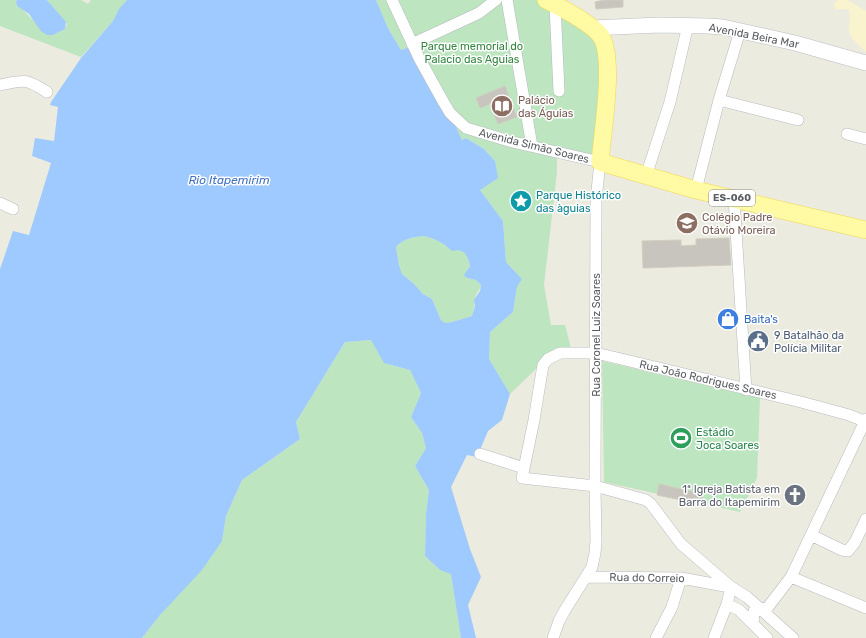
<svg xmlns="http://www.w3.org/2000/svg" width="866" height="638" viewBox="0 0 866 638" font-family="Rubik,sans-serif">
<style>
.green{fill:#bce5c0}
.sand{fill:#faf4ce}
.water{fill:#9ecaff;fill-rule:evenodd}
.building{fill:#c7c5be;stroke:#d1cdbf}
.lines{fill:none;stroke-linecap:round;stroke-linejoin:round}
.street-casing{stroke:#b8bac0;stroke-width:12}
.secondary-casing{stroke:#b9bcc3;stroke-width:16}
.primary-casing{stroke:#f2d654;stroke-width:18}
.street{stroke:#fff;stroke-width:11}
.secondary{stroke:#fff;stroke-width:15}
.primary{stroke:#fffaa3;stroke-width:17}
.labels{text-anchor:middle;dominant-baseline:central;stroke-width:3;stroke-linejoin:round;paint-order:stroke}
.shield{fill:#fff;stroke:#8b8d91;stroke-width:1}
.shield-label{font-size:10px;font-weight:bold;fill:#595c62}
.street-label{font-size:11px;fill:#595c62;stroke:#fff}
.park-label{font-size:11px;fill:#348641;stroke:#fff}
.education-label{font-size:11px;fill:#785e54;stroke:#fff;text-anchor:start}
.culture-label{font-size:11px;fill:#0d838f;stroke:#fff;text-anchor:start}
.shop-label{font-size:11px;fill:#366cbe;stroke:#fff;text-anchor:start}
.service-label{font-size:11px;fill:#4e5e75;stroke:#fff;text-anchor:start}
.leisure-label{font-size:11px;fill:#27864d;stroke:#fff;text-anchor:start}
.worship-label{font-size:11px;fill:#5b616d;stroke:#fff;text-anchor:end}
.water-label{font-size:12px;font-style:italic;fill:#4072c3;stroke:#fff}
</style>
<rect width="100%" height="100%" fill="#ecebe0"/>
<path class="green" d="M0 0H17L16 2 17 6 21 8 34 21 53 35 65 29 67 24 47 0H81L88 4 91 0H127L120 9 113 21 81 57 0 26Z
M376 0H546L597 32 601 75 599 159 557 149V172L544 285 551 325H565L571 348 548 354 537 368 510 394 489 359 490 332 513 312 517 287 522 279 506 262 503 221 480 190 495 161 484 149 466 138 462 140 455 125 410 48 401 50 388 28Z
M423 236C434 238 444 243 452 250 464 248 468 256 470 266L467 270V278L476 280 481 285C480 290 478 291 476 295 474 301 475 309 472 316L452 322 445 323 441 320 432 299 423 294 413 283 402 274 399 265 396 247C403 239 413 237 423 236Z
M372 340 384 363 410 370 421 393 411 417 422 433 426 448 415 466 429 490 426 514 425 556 440 570 451 573 461 638H142L160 615 222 541 226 516 242 480 300 439 296 422 345 342Z
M602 361 760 398 757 478 740 512 604 482Z"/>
<path class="sand" d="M838 0H847L866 11V52C860 46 849 38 849 29 849 22 851 17 849 10 844 8 840 10 835 9L834 3Z"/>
<path class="water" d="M17 0H47L66 22 65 29 53 35H47L41 31 29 14 17 6 16 2Z
M127 0H376L388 28 401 50 410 47 455 125 462 140 466 138 484 149 495 161 498 178 480 190 503 221 506 262 522 279 517 287 513 312 490 332 489 359 510 394 502 420 488 431 477 457 467 455 451 487 470 549 481 577 468 605 476 638H461L451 574 440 570 425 556 426 514 429 490 415 466 426 448 422 433 411 417 421 393 410 370 384 363 371 340 345 342 296 422 300 439 242 480 226 516 222 541 202 570 160 615 142 638H0V269L13 231 29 235 51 163 32 156 35 138 54 141 58 107 50 105 51 102 81 58 113 21 119 9ZM423 236C434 238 444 243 452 251 464 248 468 256 470 266L464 275 467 278 476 280 481 285 480 291 474 300 475 306 472 316 452 322 445 323 441 320 432 299 423 294 413 283 402 274 399 265 396 247C403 239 413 237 423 236Z"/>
<path class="building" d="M604 0H623V7L596 9 595 2Z
M505 86 517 117 498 124 490 104 480 108 476 98Z
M729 238 731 265 643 268 642 241 681 240V246L696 245V239Z
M659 484 703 494 701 504 657 495Z"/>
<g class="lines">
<g class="street-casing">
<path id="street" d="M392 0 419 58 444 103 450 113 466 128 509 141 600 162 596 200 595 486 596 541 595 553 592 567 565 610 559 621 553 638
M507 0 532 146
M555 5 559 91
M412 44 479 13 496 0
M0 85C25 80 25 78 47 92
M719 100 798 120
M847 134 866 139
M646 176 670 102 688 25
M696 190 719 100 740 31
M734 198 746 390
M0 203 13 209
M480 454 524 468
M811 535 842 550 848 551 855 542 866 519
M587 577 681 578 730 587
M791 577 866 608
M731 587 727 604 739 610 767 638
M753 624 754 611 768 607 791 577 866 419
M656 638 672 607 681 578
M714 638 727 604
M793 638 747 597 731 587 681 544 651 504 646 500 595 486 522 478 534 420 543 365 548 359 560 353H596L801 402 849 415 866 422"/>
</g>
<g class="secondary-casing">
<path id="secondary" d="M592 28 659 25 708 26 723 27 795 43 866 63"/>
</g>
<g class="primary-casing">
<path id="primary" d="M546 0C560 7 590 23 600 35 616 55 602 135 600 162L696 190 866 230"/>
</g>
<use href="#street" class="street"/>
<use href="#secondary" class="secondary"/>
<use href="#primary" class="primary"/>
</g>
<defs>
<g id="library-disc" transform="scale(1.15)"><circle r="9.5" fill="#8d6e63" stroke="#fff"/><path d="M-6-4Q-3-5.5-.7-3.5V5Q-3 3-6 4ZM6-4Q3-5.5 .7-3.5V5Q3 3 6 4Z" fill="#fff"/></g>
<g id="sight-disc" transform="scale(1.15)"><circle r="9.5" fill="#0f9aa8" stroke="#fff"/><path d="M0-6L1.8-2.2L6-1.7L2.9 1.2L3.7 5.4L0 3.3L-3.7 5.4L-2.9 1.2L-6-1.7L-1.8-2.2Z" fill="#fff"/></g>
<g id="school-disc" transform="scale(1.15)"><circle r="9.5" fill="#8d6e63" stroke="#fff"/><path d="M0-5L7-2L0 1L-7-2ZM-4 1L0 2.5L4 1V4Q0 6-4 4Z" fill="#fff"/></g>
<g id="shop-disc" transform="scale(1.15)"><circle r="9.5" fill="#3f7fe0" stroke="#fff"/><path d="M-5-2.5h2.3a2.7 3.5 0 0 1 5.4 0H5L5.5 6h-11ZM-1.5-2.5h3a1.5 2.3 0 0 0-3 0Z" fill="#fff"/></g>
<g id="civic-disc" transform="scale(1.15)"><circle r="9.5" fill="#5c6f8a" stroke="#fff"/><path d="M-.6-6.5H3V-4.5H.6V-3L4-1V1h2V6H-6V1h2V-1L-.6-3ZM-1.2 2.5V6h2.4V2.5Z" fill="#fff"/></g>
<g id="stadium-disc" transform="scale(1.15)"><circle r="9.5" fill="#2e9e5b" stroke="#fff"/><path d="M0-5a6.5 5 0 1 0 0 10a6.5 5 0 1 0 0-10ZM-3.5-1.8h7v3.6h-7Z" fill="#fff"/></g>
<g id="church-disc" transform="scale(1.15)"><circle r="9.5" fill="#6b7280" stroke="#fff"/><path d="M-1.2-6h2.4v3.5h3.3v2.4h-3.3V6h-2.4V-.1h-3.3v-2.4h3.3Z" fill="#fff"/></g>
</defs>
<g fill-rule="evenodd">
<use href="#library-disc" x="502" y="106"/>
<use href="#sight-disc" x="521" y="201"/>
<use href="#school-disc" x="687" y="223"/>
<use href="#shop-disc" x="728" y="319"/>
<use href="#civic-disc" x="758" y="341"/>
<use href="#stadium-disc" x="681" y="438"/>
<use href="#church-disc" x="795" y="495"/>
</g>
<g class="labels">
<rect class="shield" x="709" y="190" width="46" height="16" rx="3"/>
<g class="shield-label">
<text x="732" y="198">ES-060</text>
</g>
<g class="street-label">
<text transform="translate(754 36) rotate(11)">Avenida Beira Mar</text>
<text transform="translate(534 146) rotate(14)">Avenida Simão Soares</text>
<text transform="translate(596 335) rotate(-90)">Rua Coronel Luiz Soares</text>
<text transform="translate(708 380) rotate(13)">Rua João Rodrigues Soares</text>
<text transform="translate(647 578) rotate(1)">Rua do Correio</text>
</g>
<g class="park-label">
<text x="472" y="46">Parque memorial do<tspan x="472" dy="13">Palacio das Aguias</tspan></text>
</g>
<g class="education-label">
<text x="518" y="100">Palácio<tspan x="518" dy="13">das Águias</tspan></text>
<text x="702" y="217">Colégio Padre<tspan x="702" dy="13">Otávio Moreira</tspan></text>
</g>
<g class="culture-label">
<text x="536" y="195">Parque Histórico<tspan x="536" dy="13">das àguias</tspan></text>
</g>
<g class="shop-label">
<text x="744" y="319">Baita's</text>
</g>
<g class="service-label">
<text x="774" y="335">9 Batalhão da<tspan x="774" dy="13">Polícia Militar</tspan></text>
</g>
<g class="leisure-label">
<text x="696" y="432">Estádio<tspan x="696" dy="13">Joca Soares</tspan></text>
</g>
<g class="worship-label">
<text x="780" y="489">1ª Igreja Batista em<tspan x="780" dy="13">Barra do Itapemirim</tspan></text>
</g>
<g class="water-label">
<text x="229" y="180">Rio Itapemirim</text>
</g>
</g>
</svg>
